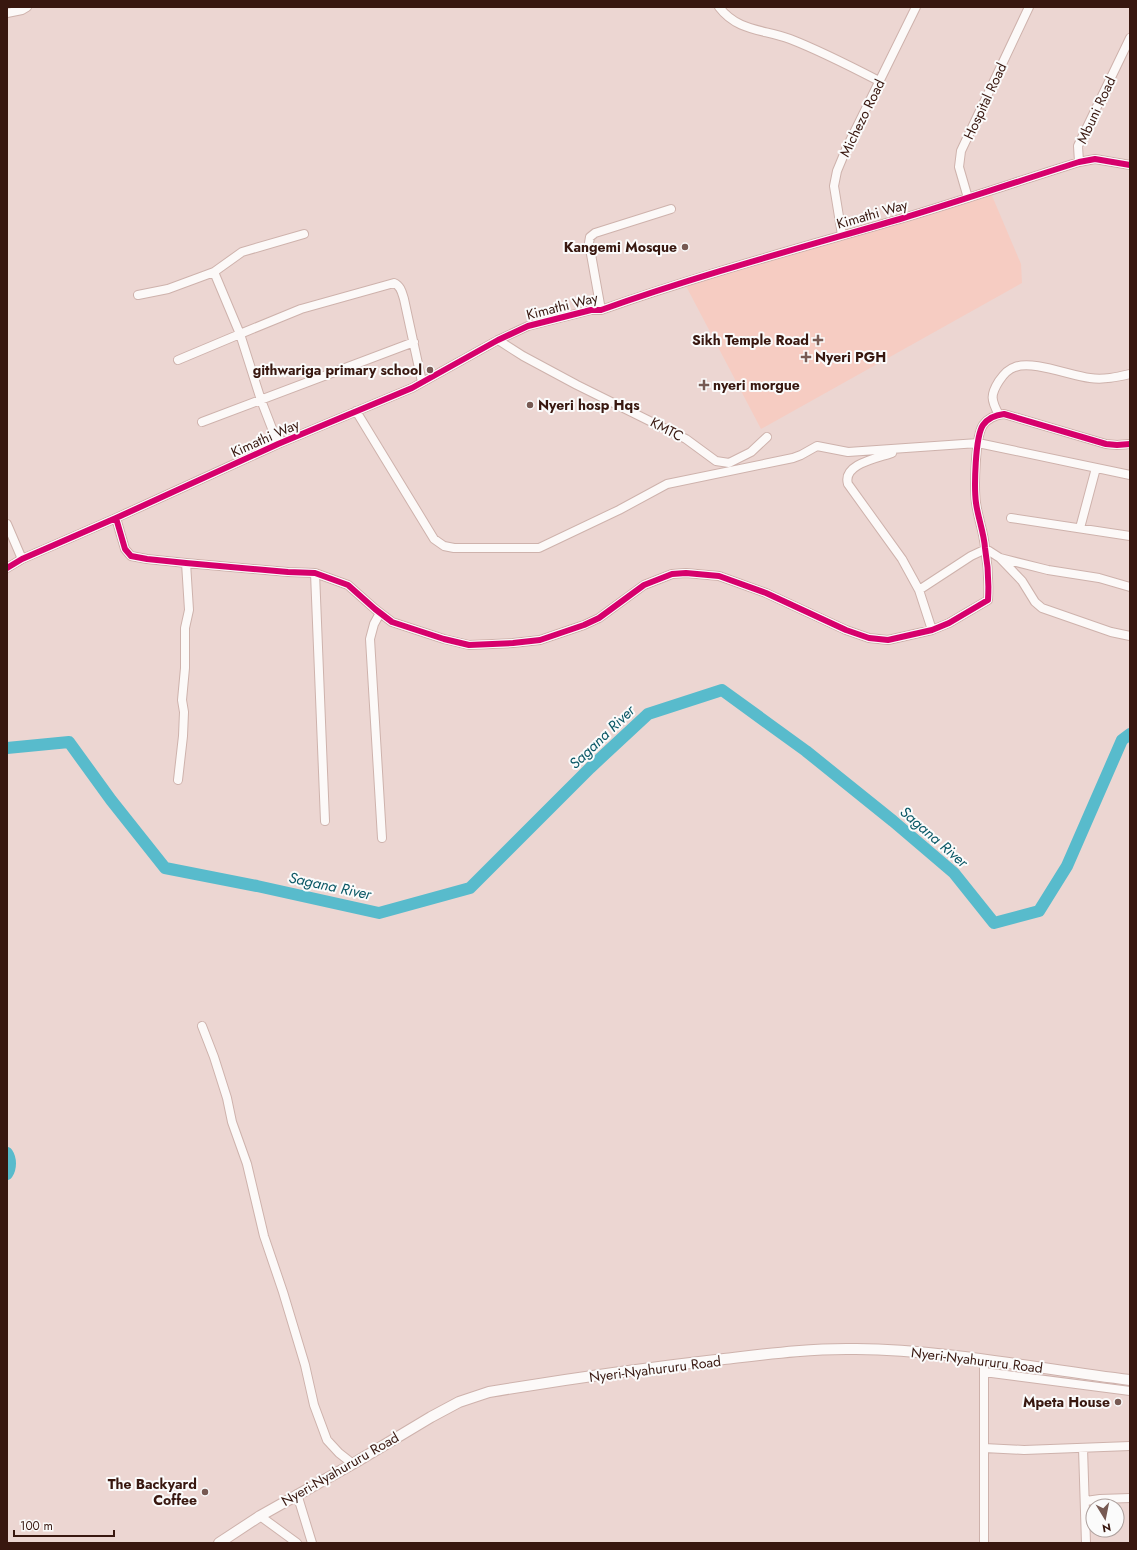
<svg xmlns="http://www.w3.org/2000/svg" width="1137" height="1550" viewBox="0 0 1137 1550" font-family="Jost,sans-serif">
<style>
.built{fill:#f6ccc2}
.lines{fill:none;stroke-linecap:round;stroke-linejoin:round}
.river{stroke:#58bbcc;stroke-width:12}
.minor-casing{stroke:#ceb2ac;stroke-width:10}
.major-casing{stroke:#ceb2ac;stroke-width:12}
.minor{stroke:#fcf9f8;stroke-width:8}
.major{stroke:#fcf9f8;stroke-width:10}
.cycleway-casing{stroke:#fbfbfb;stroke-width:8}
.cycleway{stroke:#d6006c;stroke-width:6}
.poi-dot{fill:#775a53;stroke:#fbfbfb;stroke-width:1.5}
.labels{text-anchor:middle;dominant-baseline:central;stroke-width:4;stroke-linejoin:round;paint-order:stroke}
.street-label{font-size:14px;fill:#38170f;stroke:#fbfbfb}
.poi-label{font-size:14px;font-weight:bold;fill:#38170f;stroke:#fbfbfb;text-anchor:end}
.water-label{font-size:15px;font-style:italic;fill:#0b5866;stroke:#fbfbfb}
</style>
<rect width="100%" height="100%" fill="#ecd6d2"/>
<path class="built" d="M990 191 1021 264 1022 283 761 429 686 286Z"/>
<g class="lines">
<path class="river" d="M7 748 69 742 111 800 165 868 257 886 379 913 470 888 590 768 648 714 722 690 806 751 893 821 954 873 994 923 1039 911 1067 866 1122 740 1130 734
M7 1153C11 1159 11 1168 7 1174"/>
<g class="minor-casing">
<path id="minor" d="M719 7C738 32 764 29 790 39 821 51 850 66 879 81
M7 13 22 10 27 7
M1079 162 1078 146 1130 38
M968 198 959 167 961 151 1029 7
M842 235 834 186 837 171 847 147 916 7
M138 295 168 289 214 272 242 252 304 234
M601 310 589 243 590 237 595 233 671 209
M498 340 523 356 577 385 686 439 716 461 729 463 751 452 767 437
M178 360 240 334 214 272
M356 411 434 539 444 546 454 548H539L619 510 667 484 793 458 801 455 817 446 848 452 978 443 1130 475
M999 415C991 400 990 395 999 381 1003 375 1008 369 1015 367 1033 360 1071 376 1090 378 1104 380 1117 377 1130 374
M202 422 414 342
M278 444 261 400 240 334 301 309 394 283C401 286 402 293 404 299L422 382
M892 453C878 458 842 464 848 484L902 559 919 590 932 630
M116 518 125 549 131 556 147 559 186 563 288 572 315 573 348 585 375 609 392 622 444 639 469 645 513 643 540 640 584 625 599 618 644 585 672 574 686 573 719 576 766 593 846 630 869 638 888 640 932 630 949 623 988 600C989 583 988 565 985 548 984 533 978 518 976 503 974 488 975 437 983 425 988 418 995 415 1004 414L1106 444 1117 445 1130 444
M1011 518 1130 536
M7 524 22 559
M1080 528 1096 468
M1000 558 1022 581 1035 602 1042 608 1111 632 1130 636
M7 568 22 559 116 518 278 444 412 388 498 340 528 326 591 310H601C699 275 800 248 900 219 960 201 1019 181 1079 162L1095 159 1130 165
M315 573 325 821
M919 590 971 556 986 549 1000 558 1048 570 1099 578 1130 587
M380 613 374 624 370 639 382 838
M178 780 183 736 184 712 182 700 185 668V628L189 610 186 563
M202 1026 214 1057 227 1098 232 1122 247 1164 264 1236 283 1292 305 1365 314 1405 327 1440 339 1453 353 1464
M984 1372 1130 1391
M984 1448 1024 1450 1130 1446
M1083 1448 1086 1543
M297 1494 312 1543
M1086 1501 1100 1499 1130 1498
M260 1516 297 1543
M984 1543V1360"/>
</g>
<g class="major-casing">
<path id="major" d="M219 1543 260 1516 356 1462 431 1417 459 1402 489 1392C567 1379 645 1368 724 1359 767 1354 812 1348 856 1349 948 1350 1039 1369 1130 1380"/>
</g>
<use href="#minor" class="minor"/>
<use href="#major" class="major"/>
<g class="cycleway-casing">
<path id="cycleway" d="M116 518 125 549 131 556 147 559 186 563 288 572 315 573 348 585 375 609 392 622 444 639 469 645 513 643 540 640 584 625 599 618 644 585 672 574 686 573 719 576 766 593 846 630 869 638 888 640 932 630 949 623 988 600C989 583 988 565 985 548 984 533 978 518 976 503 974 488 975 437 983 425 988 418 995 415 1004 414L1106 444 1117 445 1130 444
M7 568 22 559 116 518 278 444 412 388 498 340 528 326 591 310H601C699 275 800 248 900 219 960 201 1019 181 1079 162L1095 159 1130 165"/>
</g>
<use href="#cycleway" class="cycleway"/>
</g>
<g class="poi-dot">
<circle cx="685" cy="247" r="4"/>
<path d="M816 334h4v4h4v4h-4v4h-4v-4h-4v-4h4z"/>
<path d="M804 351h4v4h4v4h-4v4h-4v-4h-4v-4h4z"/>
<circle cx="430" cy="370" r="4"/>
<path d="M702 379h4v4h4v4h-4v4h-4v-4h-4v-4h4z"/>
<circle cx="530" cy="405" r="4"/>
<circle cx="1118" cy="1402" r="4"/>
<circle cx="205" cy="1492" r="4"/>
</g>
<g class="labels">
<g class="street-label">
<text transform="translate(985 101) rotate(-65)">Hospital Road</text>
<text transform="translate(1096 110) rotate(-65)">Mbuni Road</text>
<text transform="translate(862 118) rotate(-64)">Michezo Road</text>
<text transform="translate(872 214) rotate(-16)">Kimathi Way</text>
<text transform="translate(562 306) rotate(-14)">Kimathi Way</text>
<text transform="translate(667 429) rotate(28)">KMTC</text>
<text transform="translate(265 438) rotate(-24)">Kimathi Way</text>
<text transform="translate(977 1360) rotate(7)">Nyeri-Nyahururu Road</text>
<text transform="translate(655 1369) rotate(-7)">Nyeri-Nyahururu Road</text>
<text transform="translate(340 1469) rotate(-30)">Nyeri-Nyahururu Road</text>
</g>
<g class="poi-label">
<text x="677" y="247">Kangemi Mosque</text>
<text x="809" y="340">Sikh Temple Road</text>
<text x="815" y="357" text-anchor="start">Nyeri PGH</text>
<text x="422" y="370">githwariga primary school</text>
<text x="713" y="385" text-anchor="start">nyeri morgue</text>
<text x="538" y="405" text-anchor="start">Nyeri hosp Hqs</text>
<text x="1110" y="1402">Mpeta House</text>
<text x="197" y="1484">The Backyard<tspan x="197" dy="16">Coffee</tspan></text>
</g>
<g class="water-label">
<text transform="translate(602 737) rotate(-44)">Sagana River</text>
<text transform="translate(934 837) rotate(41)">Sagana River</text>
<text transform="translate(330 886) rotate(12)">Sagana River</text>
</g>
</g>
<rect width="1137" height="1550" fill="none" stroke="#38170f" stroke-width="16"/>
<g transform="translate(1105 1518) rotate(170)"><circle r="19" fill="#fbfbfb" stroke="#ada09d"/>
<path d="M0-3L7 15L0 10L-7 15Z" fill="#775a53"/>
<text y="-6" font-size="11" font-weight="bold" text-anchor="middle" fill="#38170f">N</text>
</g>
<path d="M14 1530v6h100v-6" fill="none" stroke="#38170f" stroke-width="2"/>
<text x="20" y="1530" font-size="12" fill="#38170f" stroke="#fbfbfb" stroke-width="3" paint-order="stroke">100 m</text>
</svg>
